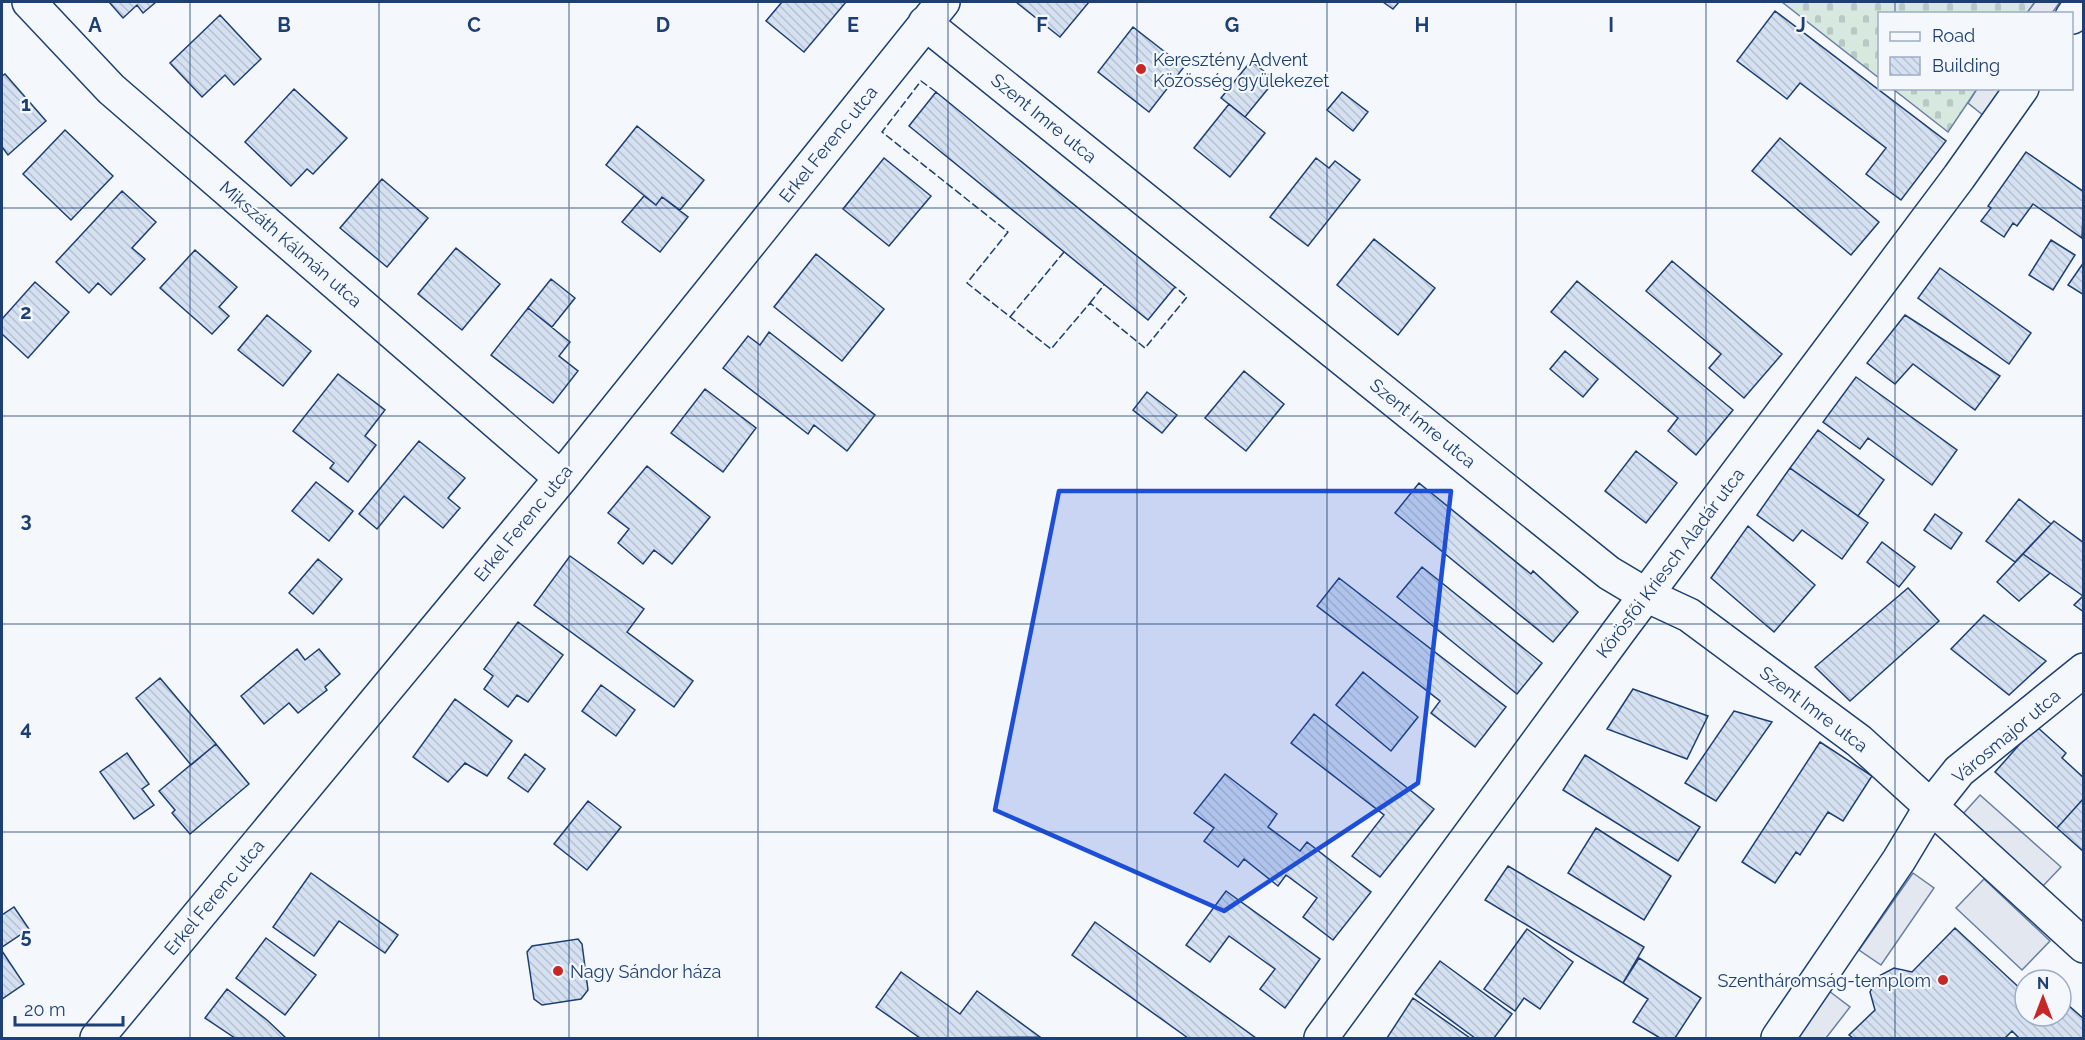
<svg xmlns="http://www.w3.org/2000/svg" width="2085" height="1040" viewBox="0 0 2085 1040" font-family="Raleway,sans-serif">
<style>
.cemetery{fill:url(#cemetery-stones);stroke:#687fa3;stroke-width:1.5}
.parking{fill:#e3e8f0;stroke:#687fa3;stroke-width:1.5}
.building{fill:url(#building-back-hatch);stroke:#1d3f73;stroke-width:1.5}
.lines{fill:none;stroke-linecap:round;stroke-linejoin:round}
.minor-casing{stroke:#1d3f73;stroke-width:36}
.minor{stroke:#f4f7fb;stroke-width:33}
.fence{stroke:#1d3f73;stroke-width:1.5;stroke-dasharray:8 3;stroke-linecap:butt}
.marked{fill:#1d4ed8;fill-opacity:0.2;stroke:#1d4ed8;stroke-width:4.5;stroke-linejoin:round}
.grid{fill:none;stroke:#1d3f73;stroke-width:1.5;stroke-opacity:0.55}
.poi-dot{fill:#c62828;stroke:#f4f7fb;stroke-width:2}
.labels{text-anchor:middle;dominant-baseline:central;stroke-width:4.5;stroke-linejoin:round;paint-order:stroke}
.poi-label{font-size:18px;fill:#1d3f73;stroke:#f4f7fb;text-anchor:start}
.street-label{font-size:18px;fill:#1d3f73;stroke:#f4f7fb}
.grid-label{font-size:20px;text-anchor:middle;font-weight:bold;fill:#1d3f73;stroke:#f4f7fb;stroke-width:4.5;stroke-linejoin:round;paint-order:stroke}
</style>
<defs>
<pattern id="cemetery-stones" width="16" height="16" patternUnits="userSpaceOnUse" patternTransform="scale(1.5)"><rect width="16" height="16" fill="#d7e8df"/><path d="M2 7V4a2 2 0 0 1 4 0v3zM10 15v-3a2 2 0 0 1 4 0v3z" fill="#b8c8c3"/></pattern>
<pattern id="building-back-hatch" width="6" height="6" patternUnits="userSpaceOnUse" patternTransform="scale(1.5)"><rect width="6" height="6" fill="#d5e0f0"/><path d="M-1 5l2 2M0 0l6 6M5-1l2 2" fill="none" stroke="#b6c1d1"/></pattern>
</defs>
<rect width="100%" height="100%" fill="#f4f7fb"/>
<path class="cemetery" d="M1782 2H2035L2027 13 1880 14 1879 78Z
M1893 89H1977L1948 132Z"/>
<path class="parking" d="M2035 2H2060L2052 13H2027Z
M1977 89H2003L1984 116 1968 103Z
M1980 795 2061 867 2042 887 1962 815Z
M1913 873 1934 888 1881 965 1859 950Z
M1984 879 2050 941 2022 970 1956 908Z
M1829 991 1850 1007 1826 1038H1795Z"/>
<path class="building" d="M109 2H156L143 13 137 5 123 18Z
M782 2H846L804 52 766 21Z
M1016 2H1089L1060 37Z
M1383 2H1399L1393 9Z
M1775 11 1946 141 1901 200 1866 174 1886 148 1800 83 1787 99 1737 61Z
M220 15 261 59 234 85 225 75 202 97 170 63Z
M1133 27 1184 67 1149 112 1098 72Z
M1251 61 1275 80 1245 117 1221 98Z
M5 74 46 121 8 155 2 147V76Z
M294 89 347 138 313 174 307 169 291 186 245 142Z
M936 92 1175 287 1148 320 909 126Z
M1342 92 1368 112 1353 131 1327 110Z
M1229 104 1265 133 1230 177 1194 148Z
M637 126 704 180 680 210 662 197 656 205 606 165Z
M65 130 113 176 71 220 23 174Z
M1780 138 1879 222 1851 255 1752 171Z
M2026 152 2084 192 2082 238 2033 204 2017 226 2013 223 2004 237 1981 221 1991 208 1988 206Z
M884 158 931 196 889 246 843 209Z
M1316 158 1329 168 1335 161 1360 180 1308 246 1270 217Z
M382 179 428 218 387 267 340 228Z
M122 191 156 222 132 248 145 259 111 295 98 283 89 293 56 262Z
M644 196 656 205 662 197 688 217 660 252 622 222Z
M1374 239 1435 288 1398 335 1337 285Z
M2051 240 2075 255 2053 290 2029 275Z
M456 248 500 284 462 330 418 294Z
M195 250 237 287 219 307 229 316 212 334 160 288Z
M816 254 884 309 842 361 774 307Z
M1672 261 1782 354 1744 398 1709 368 1721 354 1646 291Z
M2084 262V295L2068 285Z
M1940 268 2031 333 2009 364 1918 298Z
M551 279 575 298 552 327 528 308Z
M1577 281 1733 410 1696 455 1668 431 1678 418 1551 312Z
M35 282 69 312 28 358 2 334V319Z
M528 308 570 342 559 356 578 371 553 403 491 355Z
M267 315 311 351 283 386 238 350Z
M1905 315 2000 376 1975 410 1913 364 1895 384 1867 363Z
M769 332 875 415 847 451 814 425 808 434 723 368 748 336 760 345Z
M1565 351 1598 379 1583 397 1550 369Z
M1244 371 1284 404 1246 451 1205 418Z
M338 374 385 410 365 436 376 445 348 482 330 468 334 463 293 431Z
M1856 377 1957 450 1932 485 1868 438 1860 449 1823 422Z
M705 389 756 428 723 472 671 433Z
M1147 392 1177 415 1162 433 1133 410Z
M1818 430 1884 480 1858 516 1790 468Z
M419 441 465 478 448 498 460 508 443 528 404 496 377 529 359 514Z
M1636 451 1677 483 1646 523 1605 491Z
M647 466 710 517 672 564 654 550 643 564 618 543 629 529 608 513Z
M1790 468 1868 523 1842 559 1802 530 1793 541 1757 515Z
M316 482 353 511 329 541 292 511Z
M1419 483 1531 574 1533 571 1578 612 1553 642 1395 513Z
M2019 499 2051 524 2015 562 1986 541Z
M1935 514 1962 533 1951 549 1924 530Z
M2054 521 2084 543V612L2074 605 2083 596 2023 554Z
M1748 526 1815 585 1774 632 1711 578Z
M1882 542 1915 567 1899 587 1867 562Z
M2023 554 2050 573 2019 601 1997 582Z
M570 556 644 609 627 632 693 681 674 707 534 605Z
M318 559 342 579 313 614 289 593Z
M1422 567 1542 663 1517 694 1397 597Z
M1339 578 1506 707 1475 747 1431 713 1440 701 1317 606Z
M1908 588 1939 621 1850 701 1815 667Z
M1984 615 2046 661 2009 695 1951 649Z
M518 622 563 655 528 702 517 695 508 707 484 689 493 676 484 669Z
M297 649 305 660 319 649 340 674 325 687 327 690 298 713 289 703 264 724 241 696Z
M1363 672 1418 717 1391 751 1336 705Z
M160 678 216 744 191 765 136 698Z
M601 685 635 710 616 736 582 711Z
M1633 689 1708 716 1687 759 1607 729Z
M455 699 512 741 487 776 465 763 448 782 413 757Z
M1734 711 1772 722 1716 801 1685 783Z
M1314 714 1434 809 1380 877 1352 856 1384 815 1291 743Z
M2036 726 2066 753 2062 758 2084 778V798L2057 828 1995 772Z
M1820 742 1872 776 1843 821 1828 812 1800 855 1796 852 1775 883 1742 862Z
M216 744 249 784 190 834 172 813 175 810 159 791Z
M127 753 149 784 142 789 154 805 134 819 100 772Z
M525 754 545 769 528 792 508 778Z
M1585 755 1700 827 1678 861 1563 790Z
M1225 774 1277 814 1268 827 1300 851 1307 842 1371 892 1333 940 1303 917 1317 898 1286 875 1278 886 1244 859 1238 867 1204 841 1214 828 1194 813Z
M2084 798V852L2057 828Z
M588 801 621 827 587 870 554 844Z
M1596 828 1671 876 1644 920 1568 873Z
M1508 866 1644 947 1623 983 1485 900Z
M311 873 398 935 385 953 339 921 314 956 273 927Z
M1226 891 1320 959 1285 1008 1260 989 1275 969 1229 936 1210 962 1186 945Z
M14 907 29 929 2 947V915Z
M1095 922 1256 1038H1188L1072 955Z
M1955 928 2025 993V1016H2061V999L2084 1019V1038H2019L2012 1031 2005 1038H1853L1849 1035 1875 1010 1870 992 1877 977 1894 968 1912 972Z
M1527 929 1573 962 1540 1009 1524 998 1515 1011 1484 989Z
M266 938 316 975 285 1015 236 978Z
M578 939 582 944 588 990 581 999 542 1005 534 999 527 952 532 946Z
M2 951 24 984 2 999Z
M1639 958 1701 998 1675 1038H1660L1633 1022 1648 999 1623 983Z
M1440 961 1512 1014 1494 1038H1475L1415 994Z
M901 972 960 1014 977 991 1040 1037 920 1038 876 1007Z
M227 989 267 1020 286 1038H235L205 1018Z
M1413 998 1470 1038H1387Z"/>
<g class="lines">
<g class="minor-casing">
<path id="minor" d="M29 2 111 89 561 478
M2072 17 2082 2
M925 23 1609 573 1646 595 1689 615 1859 741 2084 946
M97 1038 561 478 943 2
M1321 1038 1619 631 1959 177 2022 88
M1778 1038 1899 860 1932 805 1959 771 2084 670"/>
</g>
<use href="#minor" class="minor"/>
<path class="fence" d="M936 92 921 81 882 132 1008 232 967 283 1051 349 1090 303 1145 348 1187 297 1175 287
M1090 303 1104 285
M1010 317 1064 252"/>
</g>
<path class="marked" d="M1059 491H1451L1418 783 1224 911 995 810Z"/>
<path class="grid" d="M190 2V1038M379 2V1038M569 2V1038M758 2V1038M948 2V1038M1137 2V1038M1327 2V1038M1516 2V1038M1706 2V1038M1895 2V14M1895 88V1038M2 208H2084M2 416H2084M2 624H2084M2 832H2084"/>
<g class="poi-dot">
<circle cx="1141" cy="69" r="6"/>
<circle cx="558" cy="971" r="6"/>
<circle cx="1943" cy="980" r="6"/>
</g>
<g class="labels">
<g class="poi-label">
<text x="1153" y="59">Keresztény Advent<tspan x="1153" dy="21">Közösség gyülekezet</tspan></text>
<text x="570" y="971">Nagy Sándor háza</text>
<text x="1931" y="980" text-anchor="end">Szentháromság-templom</text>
</g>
<g class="street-label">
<text transform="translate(1044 118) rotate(39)">Szent Imre utca</text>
<text transform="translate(828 144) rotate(-51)">Erkel Ferenc utca</text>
<text transform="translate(291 244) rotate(41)">Mikszáth Kálmán utca</text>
<text transform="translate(1423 423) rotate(39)">Szent Imre utca</text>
<text transform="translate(523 523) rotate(-51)">Erkel Ferenc utca</text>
<text transform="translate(1670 563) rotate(-53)">Körösfői Kriesch Aladár utca</text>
<text transform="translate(1814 709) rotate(37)">Szent Imre utca</text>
<text transform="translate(2006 736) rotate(-40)">Városmajor utca</text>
<text transform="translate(214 897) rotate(-50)">Erkel Ferenc utca</text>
</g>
</g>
<g class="grid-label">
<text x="95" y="32">A</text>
<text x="284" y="32">B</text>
<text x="474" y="32">C</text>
<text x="663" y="32">D</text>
<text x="853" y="32">E</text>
<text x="1042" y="32">F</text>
<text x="1232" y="32">G</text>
<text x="1422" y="32">H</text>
<text x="1611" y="32">I</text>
<text x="1801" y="32">J</text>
<text x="26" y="111">1</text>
<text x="26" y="319">2</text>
<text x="26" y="527">3</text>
<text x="26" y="735">4</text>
<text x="26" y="943">5</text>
</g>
<rect width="2085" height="1040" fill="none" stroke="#1d3f73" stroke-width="6"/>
<rect x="1878" y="12" width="195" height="78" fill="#f4f7fb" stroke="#9eadc5" stroke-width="1.5"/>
<rect x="1890" y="32" width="30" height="9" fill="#f4f7fb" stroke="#9eadc5" stroke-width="1.5"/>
<text x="1932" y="42" font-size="18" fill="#1d3f73">Road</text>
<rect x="1890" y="57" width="30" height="18" fill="url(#building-back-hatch)" stroke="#9eadc5" stroke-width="1.5"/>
<text x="1932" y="72" font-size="18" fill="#1d3f73">Building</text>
<g transform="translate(2043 998)"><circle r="28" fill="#f4f7fb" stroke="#9eadc5" stroke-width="1.5"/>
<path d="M0-4.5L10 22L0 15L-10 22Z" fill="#c62828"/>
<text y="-9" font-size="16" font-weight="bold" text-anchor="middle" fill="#1d3f73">N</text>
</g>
<path d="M15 1016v9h108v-9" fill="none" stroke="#1d3f73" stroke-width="3"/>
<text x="24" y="1016" font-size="18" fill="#1d3f73" stroke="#f4f7fb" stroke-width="4.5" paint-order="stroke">20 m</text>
</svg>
